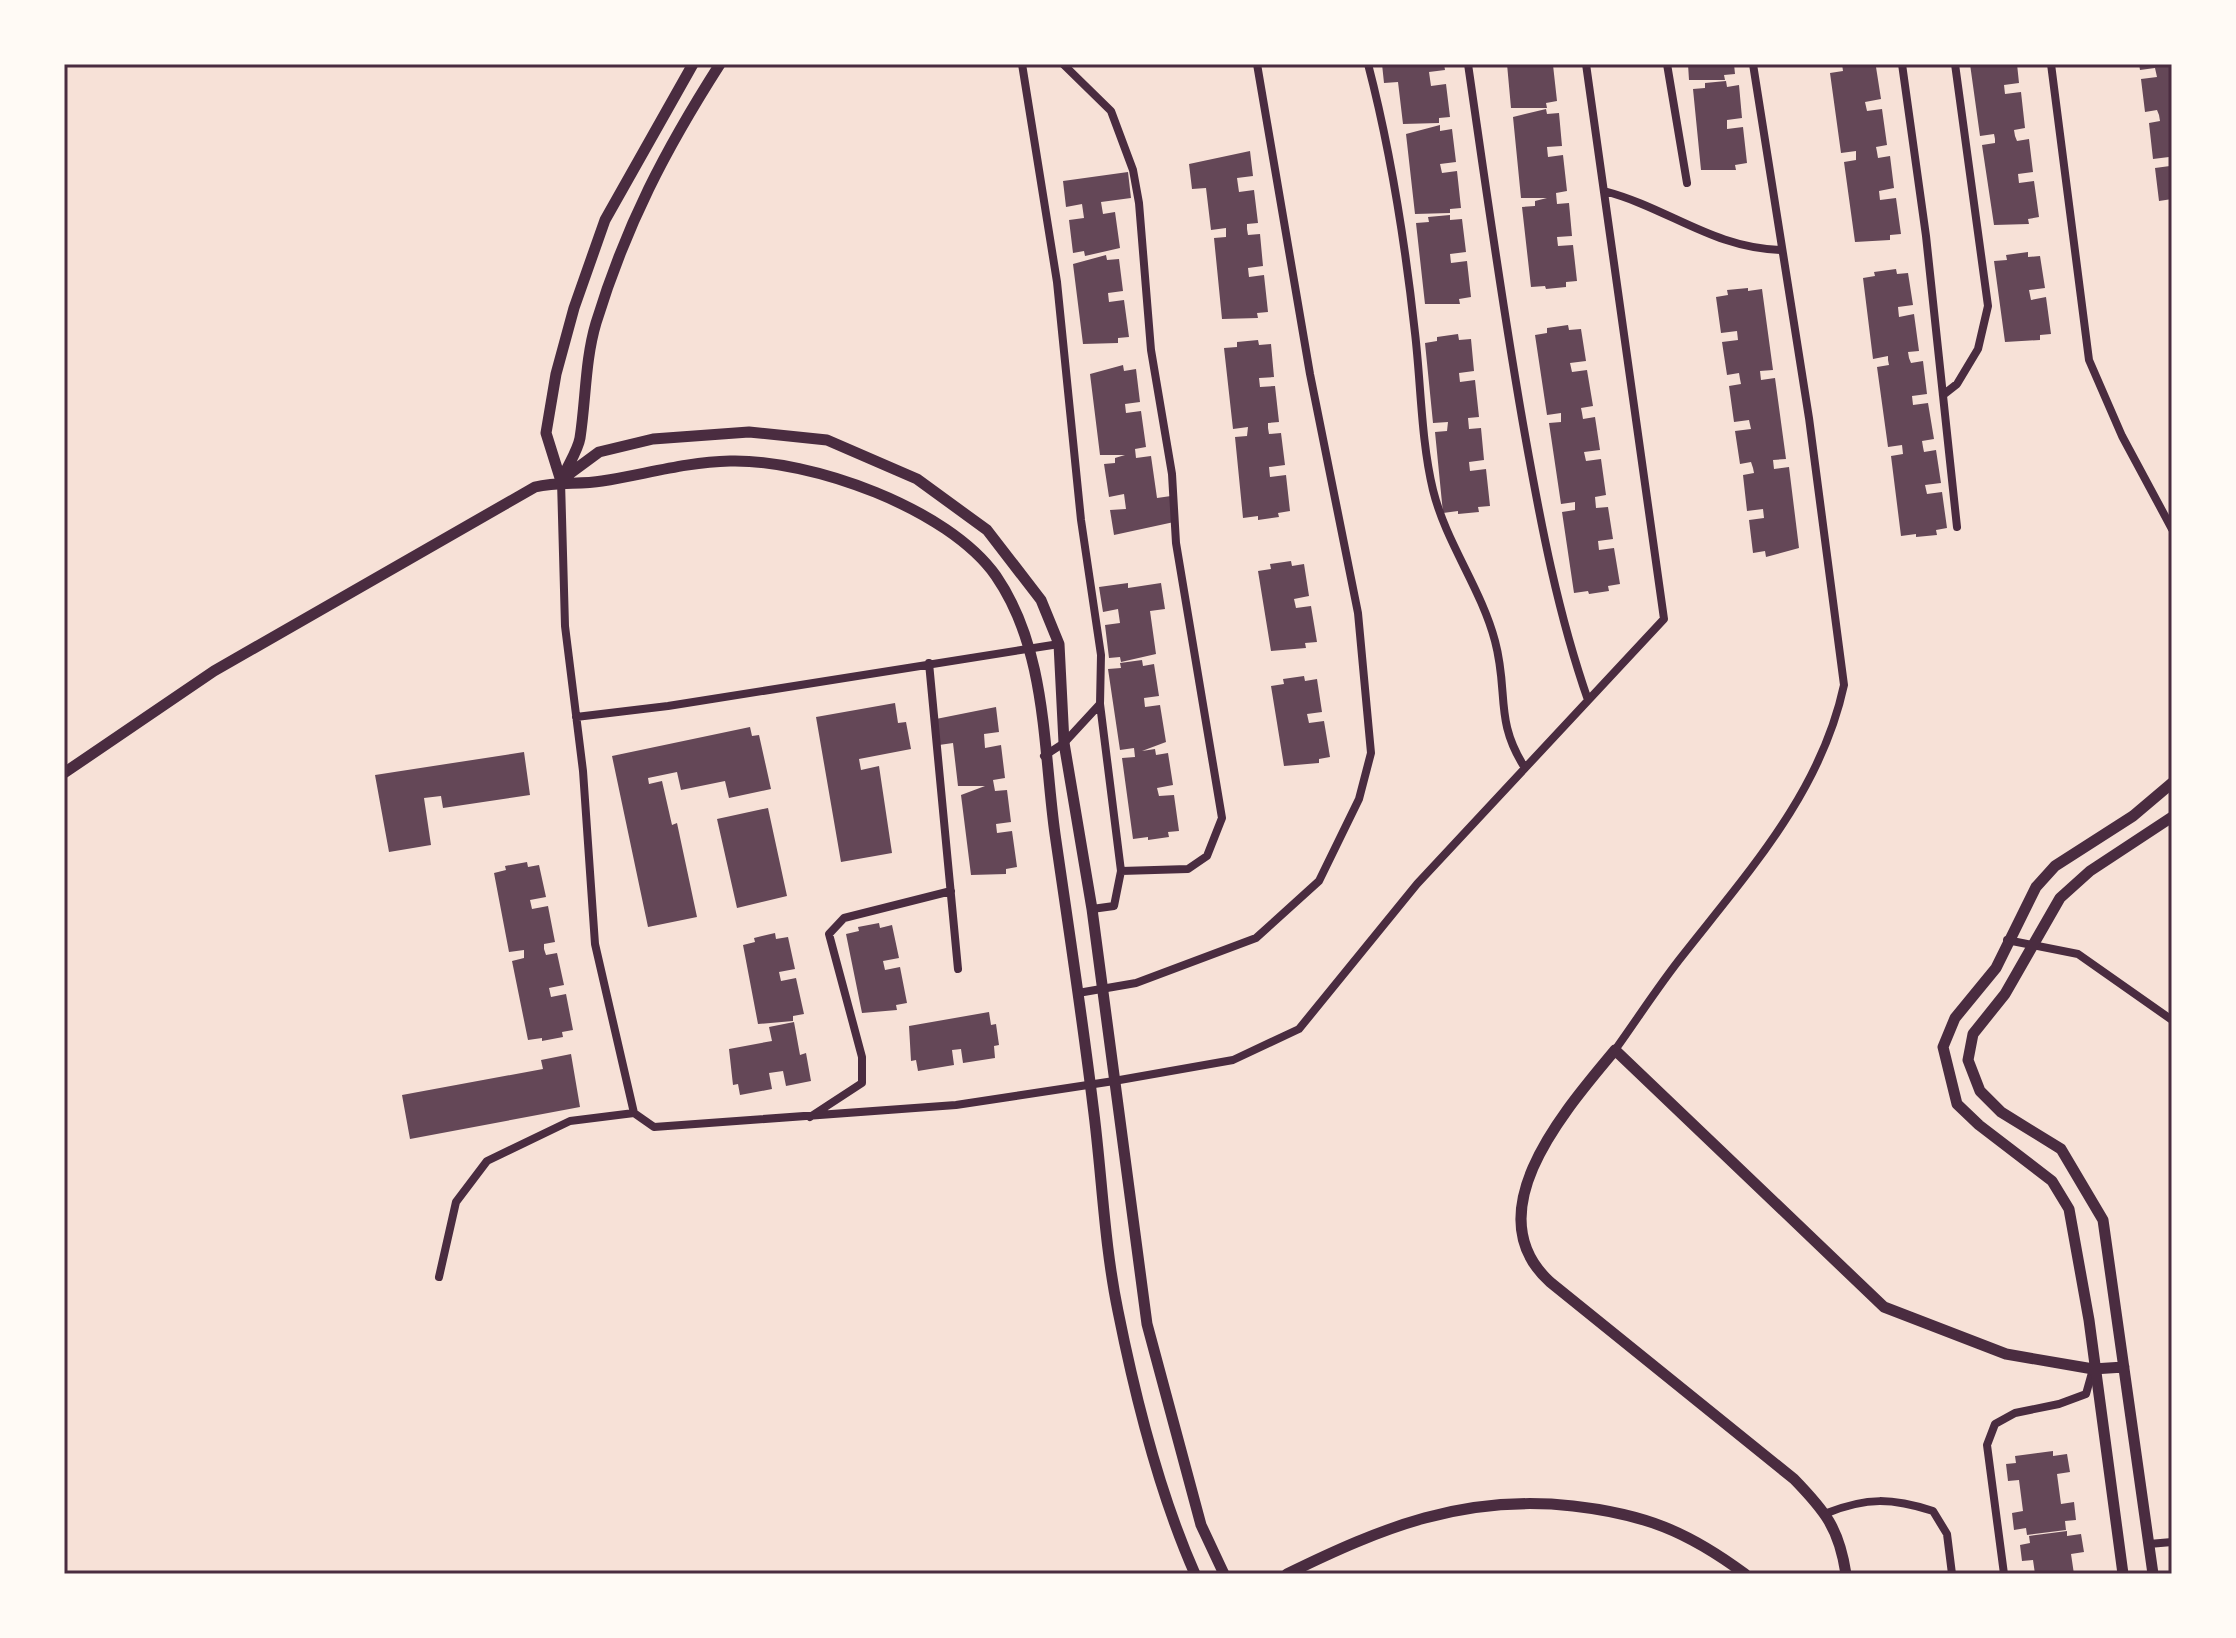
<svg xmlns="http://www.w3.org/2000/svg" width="2236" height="1638" viewBox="0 0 2236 1638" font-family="Rubik,sans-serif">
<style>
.building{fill:#644757}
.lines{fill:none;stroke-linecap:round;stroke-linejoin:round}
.minor{stroke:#4a2c40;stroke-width:8}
.tertiary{stroke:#4a2c40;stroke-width:11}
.neatline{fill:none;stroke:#4a2c40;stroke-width:3}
</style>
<rect width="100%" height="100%" fill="#f7e1d7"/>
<path class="building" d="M1382 64H1444L1445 70 1429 72 1431 86 1446 84 1450 117 1439 118V123L1403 124 1398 82 1384 83Z
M1507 64 1553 65 1557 101 1546 103 1547 108H1511Z
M1688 64H1734L1735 74 1724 75 1725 80H1689Z
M1842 64 1876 67 1881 99 1865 102 1867 111 1882 109 1887 145 1876 147 1877 152 1878 158 1890 156 1894 188 1879 191 1880 200 1896 198 1901 234 1890 235V240L1855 242 1844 162 1856 160V151L1841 153 1830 73 1843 71Z
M1970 64H2017L2019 83 2004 85 2005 94 2021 92 2025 128 2014 130 2015 136 2017 141 2029 139 2033 172 2018 174 2019 183 2034 181 2039 217 2028 219 2029 224 1994 225 1982 145 1995 143V139L1994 134 1980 136Z
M2139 64H2172V199L2159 201 2155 168 2170 166 2169 157 2153 159 2149 123 2160 121 2159 115 2157 110 2145 112 2141 79 2157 77 2155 68 2140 70Z
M1726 81 1727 87 1739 85 1742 118 1727 120V129L1743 127 1747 163 1735 165 1736 170H1701L1693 89 1705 88V83Z
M1546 109 1547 114 1559 113 1562 146 1547 147 1548 157 1563 155 1567 191 1556 193 1557 204 1569 203 1572 236 1557 237 1558 246 1573 245 1577 281 1566 282V287L1546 289 1545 286 1531 287 1522 207 1535 206V201L1547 198H1521L1513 117Z
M1440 125V131L1452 129 1456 162 1440 164 1442 173 1457 171 1461 208 1450 209V213L1415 214 1406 134Z
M1250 151 1253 176 1237 178 1239 192 1254 190 1258 223 1247 224V229L1248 235 1260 234 1263 266 1248 268 1249 277 1264 275 1268 312 1257 313 1258 318 1222 319 1214 238 1226 237V228L1211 230 1206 188 1192 189 1189 164Z
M1128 172 1131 198 1101 202 1103 214 1115 212 1120 248 1085 256 1084 251 1073 253 1069 220 1084 218 1082 204 1066 207 1063 181Z
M1450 215V220L1462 219 1466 252 1450 254 1451 263 1467 261 1471 297 1459 299 1460 304H1425L1416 223 1429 222 1428 217Z
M2028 252V257L2040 256 2045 288 2029 290 2031 300 2046 297 2051 334 2040 335V340L2005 342 1994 261 2007 260 2006 255Z
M1106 255 1107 260 1119 259 1123 291 1108 293 1109 302 1124 300 1129 337 1118 338V343L1083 344 1073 264Z
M1896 269 1897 274 1908 273 1913 305 1898 307 1899 317 1914 314 1919 351 1908 352 1909 358 1911 363 1923 361 1927 394 1912 396 1913 405 1928 403 1934 439 1922 441 1923 447 1924 452 1936 450 1941 483 1925 485 1927 494 1942 492 1947 528 1936 530 1937 535 1916 537V534L1901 536 1891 456 1903 454 1902 445 1888 447 1877 367 1889 365 1888 360V356L1873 359 1863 278 1875 276 1874 272Z
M1748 288V291L1762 289 1773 370 1760 371 1761 380 1775 378 1786 459 1773 460 1774 469 1789 467 1799 548 1766 557 1765 551 1753 553 1749 520 1764 518 1763 509 1747 511 1743 475 1754 473 1753 468 1751 462 1740 464 1735 431 1751 429 1749 420 1734 422 1729 386 1741 384 1740 379 1739 373 1727 375 1722 342 1738 340 1737 331 1721 333 1716 297 1728 295 1727 290Z
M1568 325 1569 330 1581 329 1586 361 1570 363 1572 372 1587 370 1593 406 1581 408 1582 413 1583 419 1595 417 1600 450 1584 452 1586 461 1601 459 1606 495 1595 497 1596 508 1608 507 1613 539 1598 541 1599 550 1614 548 1620 584 1608 586 1609 591 1589 594 1588 591 1574 593 1562 512 1575 510V502L1561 504 1549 423 1561 422V413L1547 415 1535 335 1547 333V328Z
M1458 334 1459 340 1471 339 1474 371 1459 373 1460 382 1475 380 1479 417 1468 418 1469 429 1481 428 1484 460 1469 462 1470 471 1486 469 1490 506 1478 507 1479 512 1458 514V511L1443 513 1435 432 1447 431 1448 422 1433 423 1425 343 1437 341V337Z
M1258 340 1259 345 1271 344 1274 377 1259 378 1260 387 1275 386 1279 422 1268 423V428L1269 434 1281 433 1285 465 1269 467 1270 477 1286 475 1290 511 1278 513 1279 517 1258 520V516L1243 518 1235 437 1247 436 1248 427 1233 429 1224 348 1237 347V342Z
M1123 365 1124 371 1136 369 1140 402 1125 404 1126 413 1141 411 1146 447 1135 449 1136 458 1151 456 1157 498 1171 496 1174 522 1114 535 1110 510 1126 509 1124 494 1109 497 1104 464 1115 463V458L1125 455H1100L1090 374Z
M1291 561 1292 566 1304 564 1309 596 1294 599 1296 608 1311 606 1317 642 1305 643 1306 648 1271 651 1258 571 1271 569 1270 564Z
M1128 583V588L1161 583 1165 609 1150 611 1156 654 1121 662 1120 657 1109 658 1105 625 1120 623 1118 609 1103 612 1099 587Z
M1142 660 1143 666 1154 664 1159 696 1144 698 1145 707 1160 705 1166 742 1142 751 1155 749 1156 755 1168 753 1173 785 1157 788 1159 796 1174 795 1179 831 1168 832 1169 837 1148 840V837L1133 839 1122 758 1135 757 1134 748 1120 750 1108 669 1121 668 1120 663Z
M1304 676 1305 681 1317 679 1322 712 1307 714 1309 723 1324 721 1330 757 1319 759V763L1284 766 1271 686 1284 684 1283 679Z
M895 703 898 723 906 722 911 749 859 759 861 770 879 766 892 853 841 862 816 717Z
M996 707 999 732 984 734 985 748 1001 745 1005 778 993 780 995 791 1007 790 1011 822 996 824 997 833 1012 831 1017 867 1006 869V874L971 875 961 795 985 786H958L953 743 939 745 936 719Z
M750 727 752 736 759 735 771 789 729 798 725 781 681 790 677 772 648 778 649 784 662 781 672 825 677 823 697 917 648 927 612 756Z
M524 752 530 795 443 808 441 796 424 798 431 845 389 852 375 775Z
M768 808 787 896 737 908 717 819Z
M527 862 528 867 539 865 546 897 530 900 532 909 548 906 555 942 544 944V949L546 955 557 953 564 985 549 988 551 997 566 994 573 1030 562 1032 563 1037 542 1041V1038L528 1040 512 961 524 958V950L509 952 494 873 506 870 505 866Z
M879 923 880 928 892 925 899 958 883 961 885 970 900 967 907 1003 896 1005 897 1010 862 1013 846 934 859 931 858 927Z
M775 933 776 939 788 937 795 969 779 972 781 981 796 978 804 1014 793 1016V1021L758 1024 743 945 755 942 754 938Z
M989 1012 991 1025 996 1024 999 1045 994 1046 995 1058 963 1063 961 1049 952 1050 954 1065 918 1071 916 1060 911 1061 909 1026Z
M794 1022 800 1055 806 1053 811 1081 786 1086 783 1071 769 1073 772 1089 740 1095 738 1084 733 1085 729 1049 772 1041 769 1027Z
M571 1054 580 1107 410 1139 402 1095 543 1069 541 1060Z
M2053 1451V1456L2067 1454 2070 1472 2057 1474 2061 1504 2074 1502 2076 1520 2065 1521 2066 1530 2027 1535 2026 1528 2014 1530 2012 1513 2023 1511 2019 1480 2008 1481 2006 1464 2016 1463 2015 1456Z
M2067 1531V1536L2081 1534 2084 1552 2071 1554 2074 1574H2035L2033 1560 2022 1561 2020 1545 2030 1543 2029 1536Z"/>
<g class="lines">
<path class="minor" d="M1022 64 1057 282 1081 520 1101 655 1100 704 1064 743 1044 756
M1063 64 1111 111 1133 170 1139 203 1151 350 1172 474 1176 543 1222 818 1207 856 1188 869 1121 871 1100 704
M1368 64C1391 152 1405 242 1415 333 1421 384 1421 440 1433 490 1446 543 1481 588 1495 641 1509 693 1494 720 1525 768
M1468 64C1486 188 1503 312 1525 435 1541 525 1558 614 1588 700
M1667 64 1687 183
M1902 64 1926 236 1957 527
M2051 64 2089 360 2122 436 2172 529
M1604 191C1669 208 1712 248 1781 250
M1943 395 1957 384 1978 349 1988 306 1955 64
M561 481 565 626 583 771 595 944 634 1113
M929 663 958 969
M576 717 668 706 1059 644
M1092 909 1114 906 1121 871
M2007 940 2078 954 2172 1020
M1078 993 1136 983 1256 938 1319 881 1359 799 1371 753 1358 613 1310 374 1257 64
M1615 1050C1638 1018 1659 985 1683 955 1749 871 1821 792 1844 685L1809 418 1753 64
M810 1117 862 1083V1057L829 934 844 918 951 891
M439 1277 456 1202 487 1161 570 1121 634 1113 654 1127 956 1105 1114 1081 1233 1060 1299 1029 1417 884 1664 619 1586 64
M1827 1513C1867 1497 1892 1498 1933 1511L1947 1534 1952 1574
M2149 1544 2172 1542
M2004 1574 1987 1445 1995 1424 2015 1413 2059 1404 2086 1394 2093 1369"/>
<path class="tertiary" d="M563 477C568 465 578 450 580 438 586 399 585 360 596 323 626 225 665 150 720 64
M561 480 599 452 653 439 749 432 827 440 917 479 987 530 1041 600 1059 644 1064 743 1092 909 1147 1324 1201 1525 1224 1574
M561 481 546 433 556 374 574 308 605 220 693 64
M64 773 214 671 535 487C558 481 579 485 602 481 646 474 686 462 730 461 811 459 948 508 996 576 1047 650 1043 748 1055 834 1068 924 1082 1015 1093 1106 1102 1174 1104 1244 1118 1311 1135 1396 1160 1495 1195 1574
M1287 1574C1383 1527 1464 1494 1573 1506 1644 1514 1687 1531 1745 1574
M1846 1574C1839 1528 1825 1511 1794 1479L1550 1282C1473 1212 1568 1107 1615 1050L1884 1307 2006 1354 2093 1369 2124 1367
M2123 1574 2089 1320 2069 1209 2052 1181 1979 1125 1957 1104 1943 1047 1955 1018 1996 968 2036 887 2055 866 2133 816 2172 783
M2153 1574 2103 1220 2061 1149 2001 1112 1980 1091 1968 1060 1973 1034 2005 994 2060 898 2090 871 2172 817"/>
</g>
<rect width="2236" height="1638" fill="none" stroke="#fffaf5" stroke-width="132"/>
<rect x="66" y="66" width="2104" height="1506" class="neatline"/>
</svg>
